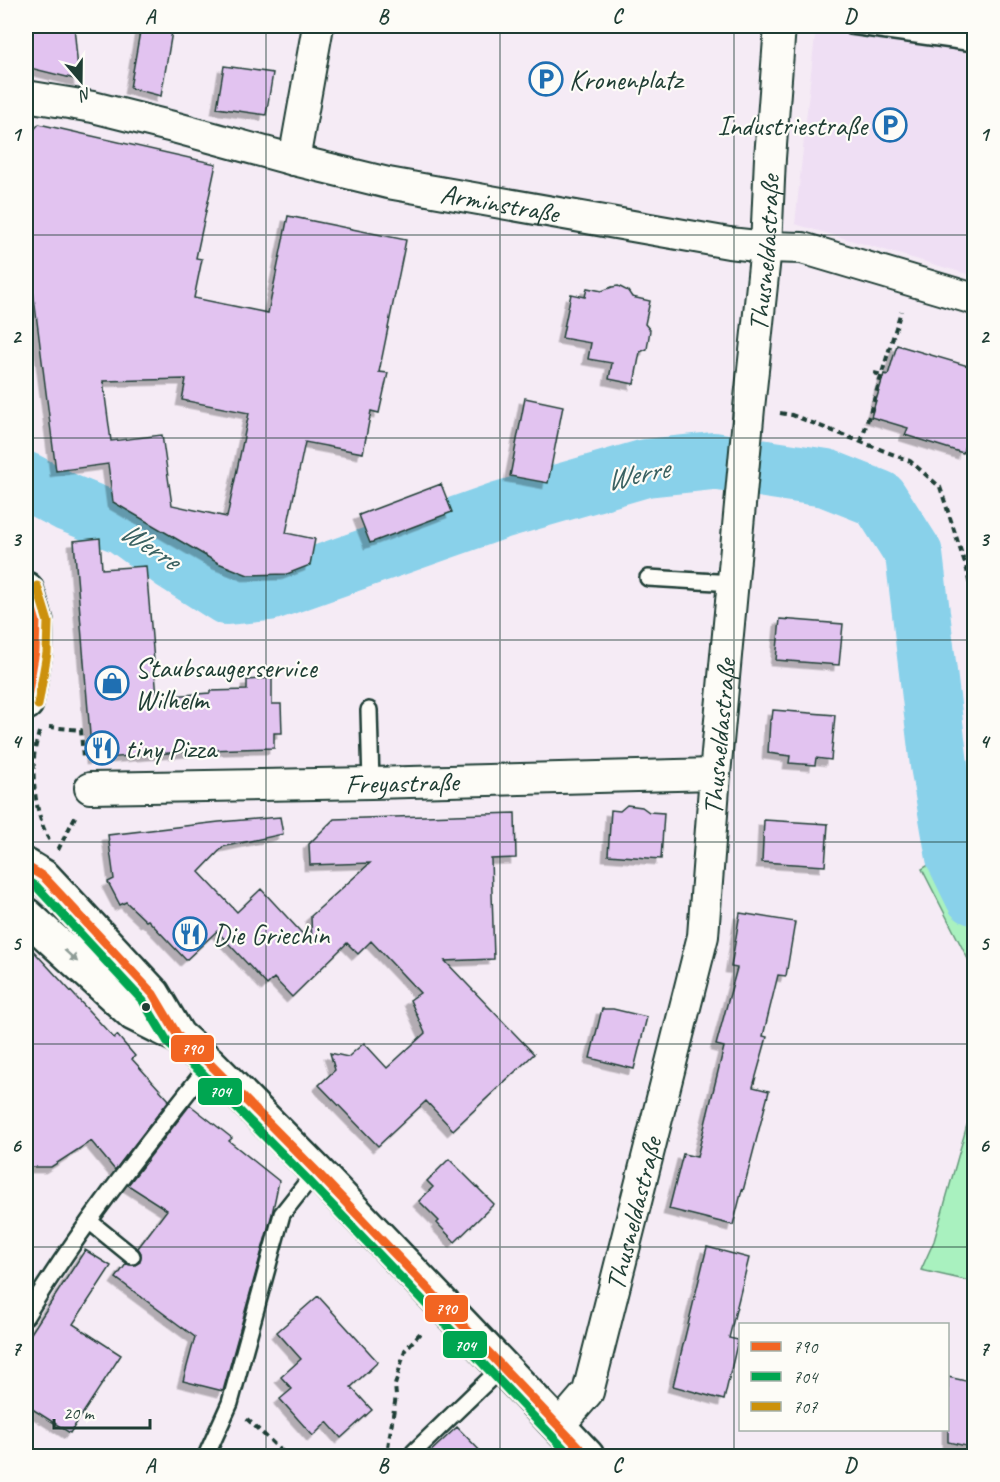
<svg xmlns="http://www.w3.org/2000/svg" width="1000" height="1482" viewBox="0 0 1000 1482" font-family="Caveat,sans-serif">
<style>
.built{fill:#efdff4}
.green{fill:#a9f1bf;stroke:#64977a;stroke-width:1.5}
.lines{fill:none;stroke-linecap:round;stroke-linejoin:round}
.river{stroke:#89d1ea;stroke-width:58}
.building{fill:#e2c3f0;stroke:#1f3d34;stroke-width:1.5;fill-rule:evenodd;filter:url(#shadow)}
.service-casing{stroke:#1f3d34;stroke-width:20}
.minor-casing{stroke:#1f3d34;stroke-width:34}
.tertiary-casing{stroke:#1f3d34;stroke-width:38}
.secondary-casing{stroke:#1f3d34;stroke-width:38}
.path{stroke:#1f3d34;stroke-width:4;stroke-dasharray:6 4.5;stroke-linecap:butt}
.service{stroke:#fdfcf7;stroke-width:15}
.minor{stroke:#fdfcf7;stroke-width:30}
.tertiary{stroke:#fdfcf7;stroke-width:33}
.secondary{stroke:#fdfcf7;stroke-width:33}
.bus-1-casing{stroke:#fdfcf7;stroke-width:14}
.bus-2-casing{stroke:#fdfcf7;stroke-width:14}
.bus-3-casing{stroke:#fdfcf7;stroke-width:14}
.bus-1{stroke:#f26522;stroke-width:9}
.bus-2{stroke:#00a651;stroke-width:9}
.bus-3{stroke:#cc910a;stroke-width:9}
.oneway{fill:#8e9c96}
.grid{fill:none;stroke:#1f3d34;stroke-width:1.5;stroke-opacity:0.55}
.bus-dot{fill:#1f3d34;stroke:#fdfcf7;stroke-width:2}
.labels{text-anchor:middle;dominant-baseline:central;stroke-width:4.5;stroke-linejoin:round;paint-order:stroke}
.poi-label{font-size:28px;fill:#1f3d34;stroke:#fdfcf7;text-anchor:start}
.street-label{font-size:28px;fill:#1f3d34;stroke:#fdfcf7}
.water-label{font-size:30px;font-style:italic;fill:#3a6262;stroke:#fdfcf7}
.line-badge{stroke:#fdfcf7;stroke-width:2}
.badge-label{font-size:16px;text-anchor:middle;font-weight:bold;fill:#fff}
.neatline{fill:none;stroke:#1f3d34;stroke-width:2}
.grid-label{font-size:20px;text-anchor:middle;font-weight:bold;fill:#1f3d34}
</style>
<defs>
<filter id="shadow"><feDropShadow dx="-5.5" dy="5.5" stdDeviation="0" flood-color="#0004"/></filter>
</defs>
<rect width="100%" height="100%" fill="#f5ebf5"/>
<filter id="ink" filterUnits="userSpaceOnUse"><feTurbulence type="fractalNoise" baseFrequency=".0167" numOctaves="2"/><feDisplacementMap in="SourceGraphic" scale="12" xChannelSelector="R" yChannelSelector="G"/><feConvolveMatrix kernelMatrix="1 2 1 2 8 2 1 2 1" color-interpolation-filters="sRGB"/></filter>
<g filter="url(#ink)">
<path class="built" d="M816 26H974V276L795 224Z"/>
<path class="green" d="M935 861 974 930V971L922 869Z
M967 1125 974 1126V1282L921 1270 934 1241Z"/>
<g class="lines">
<path class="river" d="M26 481 68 503 123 525 172 561 227 596 269 592 501 510 646 468 713 461 826 478 879 499 914 554 939 765 955 857 974 896"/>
</g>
<path class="building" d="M26 26H74L79 80 26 67Z
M141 26H173L161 96 130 88Z
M224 66 273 73 266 115 217 108Z
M39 124 216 164 196 258 202 259 194 298 268 313 288 216 406 240 379 372 388 373 379 413 371 411 363 453 305 442 286 533 315 539 310 565 287 574 248 575 218 563 113 502 108 464 56 471 26 235V138ZM186 379 182 400 249 413 227 517 172 505 162 435 111 441 103 381Z
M618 286 628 291 632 297 650 301 645 324 650 330 647 349 640 352 634 384 609 379 612 363 588 359 591 343 562 338 571 294 585 297 587 288 602 291 612 287Z
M897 345 975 368V447L965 445 963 453 905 435 908 428 871 417 884 374 888 375Z
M525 398 563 406 548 483 510 476Z
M441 484 452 512 370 543 359 515Z
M100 538 102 569 146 566 157 697 210 693V691L247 690V680L272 678V704H281L282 733H274V748L208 750 92 759 74 541Z
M780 619 843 624 839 665 776 660Z
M773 710 835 715 831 760 816 758 815 765 789 763 790 756 768 753 770 720 772 719Z
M627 805 642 807 649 812 664 813 661 859 608 855 611 810 620 811Z
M515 813 516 858 491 859 494 959 445 961 534 1054 453 1130 426 1101 378 1146 319 1085 335 1070 330 1053 348 1057 364 1043 387 1068 425 1033 410 1000 420 993 371 941 358 954 347 943 292 997 274 978 267 985 217 931 186 960 148 920 146 921 126 902 120 905 108 882 114 879 108 835 219 822 280 817 283 834 222 847H223L199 872 237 912 261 889 312 944 311 916 370 863 310 865 309 844 334 819Z
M764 820 828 824 825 866 762 862Z
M740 913 795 922 786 976 778 975 763 1036 767 1037 753 1087 769 1091 743 1191 742 1190 733 1225 669 1209 683 1154 697 1157 724 1047 716 1045 737 968 731 967Z
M26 943 114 1038 117 1035 135 1056 132 1059 169 1100 115 1170 91 1141 51 1167H26Z
M602 1009H613L647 1017 634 1069 590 1058Z
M190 1105 232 1138 229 1141 279 1181 272 1214 223 1391 183 1381 195 1337 116 1278 126 1264 135 1265 140 1262 141 1253 138 1248 167 1210 128 1185Z
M449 1159 494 1204 455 1242 437 1223 439 1221 419 1201 433 1187 427 1181Z
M707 1247 749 1258 729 1338 738 1340 724 1400 673 1386Z
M85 1250 111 1266 73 1324 121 1355 70 1433 26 1405V1341Z
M318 1296 378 1362 351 1387 372 1410 341 1438 327 1422 313 1436 280 1399 292 1389 281 1377 301 1359 277 1332Z
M948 1377 975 1383V1448L948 1442Z
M457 1427 485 1456H426Z"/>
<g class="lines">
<g class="service-casing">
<path id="service" d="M851 26 974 43
M648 578 733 583
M369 710 371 783
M89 1221 132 1256
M26 1316C80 1227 145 1146 210 1064
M206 1456 230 1403 282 1214 316 1171
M412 1456 414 1452 502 1367"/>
</g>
<g class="minor-casing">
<g id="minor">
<path id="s1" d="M26 96 93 107 177 128 294 160 388 183 729 243 766 247 802 248 974 299"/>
<path d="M294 160 318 26"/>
<path id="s2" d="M90 788 371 783 715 774"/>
<path id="s3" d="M558 1427 588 1392 703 936 715 774 749 408 766 247 770 158 780 26"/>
</g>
</g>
<g class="tertiary-casing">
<path id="tertiary" d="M26 866 44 877 153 994 178 1036
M26 915 134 1014 178 1036 210 1064 316 1171 587 1456"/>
</g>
<g class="secondary-casing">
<path id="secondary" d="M26 589 36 622 35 651 26 703"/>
</g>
<path class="path" d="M874 373 882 375
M780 413 792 415 910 461 940 487 967 570 974 609
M861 442 901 311
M49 727 81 730 83 759
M39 732C37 741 34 750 34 760 32 784 37 820 50 841
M26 754 34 757
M58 850 77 813
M247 1419 285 1454 296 1456
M388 1447 396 1396 395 1385 405 1350 422 1331"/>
<use href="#service" class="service"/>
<use href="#minor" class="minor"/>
<use href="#tertiary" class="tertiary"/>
<use href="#secondary" class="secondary"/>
<g class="bus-1-casing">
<path id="bus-1" d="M26 589 36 622 35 651 26 703
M26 866 44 877 153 994 178 1036 210 1064 316 1171 587 1456"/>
</g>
<g class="bus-2-casing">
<path id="bus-2" d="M26 880 36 886 143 1001 169 1044 202 1073 307 1179 571 1456"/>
</g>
<g class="bus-3-casing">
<path id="bus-3" d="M37 586 48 622 47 653 38 705"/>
</g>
<use href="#bus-1" class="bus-1"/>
<use href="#bus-2" class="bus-2"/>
<use href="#bus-3" class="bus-3"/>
</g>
<defs><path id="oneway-solid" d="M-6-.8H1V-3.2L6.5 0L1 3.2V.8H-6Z" transform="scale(1.5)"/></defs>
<use class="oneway" href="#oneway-solid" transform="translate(71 956) rotate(42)"/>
</g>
<path class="grid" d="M266 26V1456M500 26V1456M734 26V1456M26 235H974M26 438H974M26 640H974M26 842H974M26 1044H974M26 1247H974"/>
<defs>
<g id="parking-ring" transform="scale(1.725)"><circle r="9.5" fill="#fdfcf7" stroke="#1f6fb2" stroke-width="1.5"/><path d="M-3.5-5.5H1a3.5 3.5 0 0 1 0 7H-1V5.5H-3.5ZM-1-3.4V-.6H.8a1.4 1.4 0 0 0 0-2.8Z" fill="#1f6fb2"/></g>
<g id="shop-ring" transform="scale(1.725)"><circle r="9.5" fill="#fdfcf7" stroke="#1f6fb2" stroke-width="1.5"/><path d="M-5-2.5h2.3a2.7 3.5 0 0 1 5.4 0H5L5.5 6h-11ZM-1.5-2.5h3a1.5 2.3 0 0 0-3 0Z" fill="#1f6fb2"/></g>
<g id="restaurant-ring" transform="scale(1.725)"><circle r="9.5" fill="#fdfcf7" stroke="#1f6fb2" stroke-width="1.5"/><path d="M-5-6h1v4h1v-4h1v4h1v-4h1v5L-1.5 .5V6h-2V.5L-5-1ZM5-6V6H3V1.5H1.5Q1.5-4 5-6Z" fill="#1f6fb2"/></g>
</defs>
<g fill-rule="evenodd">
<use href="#parking-ring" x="546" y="79"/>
<use href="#parking-ring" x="890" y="125"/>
<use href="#shop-ring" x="112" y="683"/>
<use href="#restaurant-ring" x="102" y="748"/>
<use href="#restaurant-ring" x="190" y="934"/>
</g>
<circle class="bus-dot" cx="146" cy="1007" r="5"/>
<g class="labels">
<g class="poi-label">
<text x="569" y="79">Kronenplatz</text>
<text x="867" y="125" text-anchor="end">Industriestraße</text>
<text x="135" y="667">Staubsaugerservice<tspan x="135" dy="32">Wilhelm</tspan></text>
<text x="125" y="748">tiny Pizza</text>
<text x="213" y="934">Die Griechin</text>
</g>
<g class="street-label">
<text stroke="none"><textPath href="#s1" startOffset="486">Arminstraße</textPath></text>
<text stroke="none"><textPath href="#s3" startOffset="1202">Thusneldastraße</textPath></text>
<text stroke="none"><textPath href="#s3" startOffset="716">Thusneldastraße</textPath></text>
<text stroke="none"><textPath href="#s2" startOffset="312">Freyastraße</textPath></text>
<text stroke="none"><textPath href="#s3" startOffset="230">Thusneldastraße</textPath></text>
</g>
<g class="water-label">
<text transform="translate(637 474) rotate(-12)">Werre</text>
<text transform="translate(150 545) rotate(33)">Werre</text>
</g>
</g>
<g class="line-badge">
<rect x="170" y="1034" width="45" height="29" rx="6" fill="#f26522"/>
<rect x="197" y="1077" width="46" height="29" rx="6" fill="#00a651"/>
<rect x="424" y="1294" width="45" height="29" rx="6" fill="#f26522"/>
<rect x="442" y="1330" width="46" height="29" rx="6" fill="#00a651"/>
</g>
<g class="badge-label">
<text x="192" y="1054">790</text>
<text x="220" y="1097">704</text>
<text x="446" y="1314">790</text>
<text x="465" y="1351">704</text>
</g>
<rect width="1000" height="1482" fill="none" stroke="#fdfcf7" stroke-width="66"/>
<rect x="739" y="1323" width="210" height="108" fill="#fdfcf7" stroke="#a4b0a9" stroke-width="1.5"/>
<rect x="751" y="1342" width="30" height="9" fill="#f26522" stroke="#a4b0a9" stroke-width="1.5"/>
<text x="793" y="1353" font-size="18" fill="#1f3d34">790</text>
<rect x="751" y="1372" width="30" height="9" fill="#00a651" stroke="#a4b0a9" stroke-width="1.5"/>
<text x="793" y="1383" font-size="18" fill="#1f3d34">704</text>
<rect x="751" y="1402" width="30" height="9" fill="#cc910a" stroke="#a4b0a9" stroke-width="1.5"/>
<text x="793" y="1413" font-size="18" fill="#1f3d34">707</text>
<g transform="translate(81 81) rotate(160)" stroke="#fdfcf7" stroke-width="4.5" paint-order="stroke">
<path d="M0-4.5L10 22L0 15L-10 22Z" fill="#1f3d34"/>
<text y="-9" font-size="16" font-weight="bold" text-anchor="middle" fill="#1f3d34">N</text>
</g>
<path d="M54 1419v9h96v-9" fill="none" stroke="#1f3d34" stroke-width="3"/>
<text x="63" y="1419" font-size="18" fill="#1f3d34" stroke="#fdfcf7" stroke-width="4.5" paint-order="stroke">20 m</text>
<rect x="33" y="33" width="934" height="1416" class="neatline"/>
<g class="grid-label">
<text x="150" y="23">A</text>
<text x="383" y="23">B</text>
<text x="617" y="23">C</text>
<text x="850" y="23">D</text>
<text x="16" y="141">1</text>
<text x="984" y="141">1</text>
<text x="16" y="343">2</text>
<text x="984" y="343">2</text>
<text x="16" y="546">3</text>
<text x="984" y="546">3</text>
<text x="16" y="748">4</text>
<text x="984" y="748">4</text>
<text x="16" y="950">5</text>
<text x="984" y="950">5</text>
<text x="16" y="1152">6</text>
<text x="984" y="1152">6</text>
<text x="16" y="1355">7</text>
<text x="984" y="1355">7</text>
<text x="150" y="1472">A</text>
<text x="383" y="1472">B</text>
<text x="617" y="1472">C</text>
<text x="850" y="1472">D</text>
</g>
</svg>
